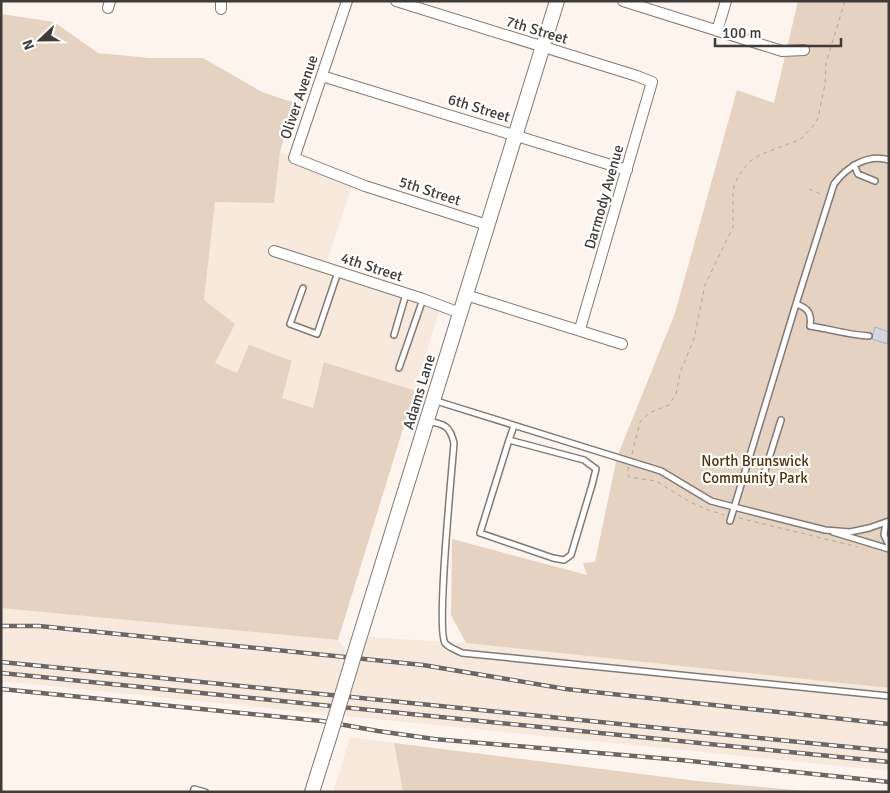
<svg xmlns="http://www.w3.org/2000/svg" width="890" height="793" viewBox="0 0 890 793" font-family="Signika,sans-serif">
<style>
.built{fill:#f7e9db}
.green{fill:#e6d2c0}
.building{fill:#d1d7e0;stroke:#acb1ba}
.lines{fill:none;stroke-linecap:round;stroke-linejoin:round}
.lane-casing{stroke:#817a73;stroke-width:8}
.street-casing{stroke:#817a73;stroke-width:12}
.secondary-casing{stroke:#817a73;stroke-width:16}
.path{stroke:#aea8a2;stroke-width:1;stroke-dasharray:4 4;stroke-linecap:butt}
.lane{stroke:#fff;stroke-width:5}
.street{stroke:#fff;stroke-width:10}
.secondary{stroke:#fff;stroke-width:14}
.rail-casing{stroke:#6b6662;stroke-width:4.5}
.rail{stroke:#fff;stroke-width:2.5;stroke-dasharray:8;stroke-linecap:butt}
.secondary-bridge-casing{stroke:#817a73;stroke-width:16;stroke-linecap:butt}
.secondary-bridge{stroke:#fff;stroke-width:14}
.labels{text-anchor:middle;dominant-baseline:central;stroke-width:4.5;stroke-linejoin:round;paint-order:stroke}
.street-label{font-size:15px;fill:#3e3b38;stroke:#fff}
.park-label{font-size:15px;fill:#533005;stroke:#fff}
</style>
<rect width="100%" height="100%" fill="#fdf5ed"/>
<path class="built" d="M280 152 354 180 325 267 441 305 414 393 413 390 325 362 313 408 282 398 292 362 237 373 215 363 204 301 215 201 274 203Z
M1 608 338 640 346 651 362 654 368 637 466 643 889 688V771L1 681Z
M350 737 394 743 403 792H333Z"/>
<path class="green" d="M798 1H889V688L466 643 451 615 452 539 587 575 583 563 595 562 617 457 675 313 737 90 774 103Z
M1 14 54 22 98 53 149 58H203L262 92 295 103 280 152 274 203 215 202 204 300 235 324 215 363 237 373 249 345 292 361 282 398 313 408 324 362 413 390 414 393 338 640 1 608Z
M394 743 697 781 816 792H403Z"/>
<path class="building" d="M875 327 889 332 887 344 872 339Z"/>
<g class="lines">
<g class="lane-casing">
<path id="lane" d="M854 165 858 174 875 181
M303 288 290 324 317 334 338 272
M796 304C808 308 812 313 810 326 830 329 849 335 869 336
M394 335 406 294
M399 368 423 299
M433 400 661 471 711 501 734 507 825 530 850 532 869 528 889 521
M427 421C445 424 450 426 454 443 452 471 436 628 445 643 449 648 457 650 462 653L889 696
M509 440 584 460 596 469 592 485 571 555 564 560 553 558 480 533 509 440 514 426
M743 478C753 480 759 480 765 471L781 420
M730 521 796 304 834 184C846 168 867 153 889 160
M886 522 884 535 889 545
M833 532 889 549
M193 792 194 789 205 792"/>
</g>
<g class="street-casing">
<path id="street" d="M347 1 294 158 365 186 487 225
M396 1 637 76 652 82 580 329
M623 1 782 51 804 50
M108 8 110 1
M221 9V1
M717 31 726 1
M322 76 627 170
M274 251 423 299 460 313
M466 295 622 344"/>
</g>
<g class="secondary-casing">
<path id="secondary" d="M355 652 557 1
M312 792 330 735"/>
</g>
<path class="path" d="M809 189 823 195
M632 454 640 422 649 413 669 405 676 394 681 370 694 339 705 285 733 227V193L734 186 739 175 749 162 760 155 801 139 814 125 818 118 825 84 826 63 845 1
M629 467 627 472 629 477 656 481 690 502 706 509 724 515
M739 518 858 547"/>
<use href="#lane" class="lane"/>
<use href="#street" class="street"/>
<use href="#secondary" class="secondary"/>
<g class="rail-casing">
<path id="rail" d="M1 626H39L423 665 566 689 889 724
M1 662 889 751
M1 673 889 762
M1 689 322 721 378 731 434 739 681 760 889 782"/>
</g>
<use href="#rail" class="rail"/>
<g class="secondary-bridge-casing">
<path id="secondary-bridge" d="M330 735 355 652"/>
</g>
<use href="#secondary-bridge" class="secondary-bridge"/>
</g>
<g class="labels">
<g class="street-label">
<text transform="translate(537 30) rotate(17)">7th Street</text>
<text transform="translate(299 97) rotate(-71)">Oliver Avenue</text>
<text transform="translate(479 108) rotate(17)">6th Street</text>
<text transform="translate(430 191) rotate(18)">5th Street</text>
<text transform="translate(604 197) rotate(-74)">Darmody Avenue</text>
<text transform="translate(372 267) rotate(18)">4th Street</text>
<text transform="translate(419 392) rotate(-73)">Adams Lane</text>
</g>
<g class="park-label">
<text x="755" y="461">North Brunswick<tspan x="755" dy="17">Community Park</tspan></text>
</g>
</g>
<rect width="890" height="793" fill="none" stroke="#3e3b38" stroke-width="5"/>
<g transform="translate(40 40) rotate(248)" stroke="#ffffff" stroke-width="4" paint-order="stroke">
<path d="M0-4L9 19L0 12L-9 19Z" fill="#3e3b38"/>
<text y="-8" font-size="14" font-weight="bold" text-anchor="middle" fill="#3e3b38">N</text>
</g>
<path d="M715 38v8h126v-8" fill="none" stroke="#3e3b38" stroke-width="2.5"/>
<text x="722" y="38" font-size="15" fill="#3e3b38" stroke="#ffffff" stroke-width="4" paint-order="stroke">100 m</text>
</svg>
